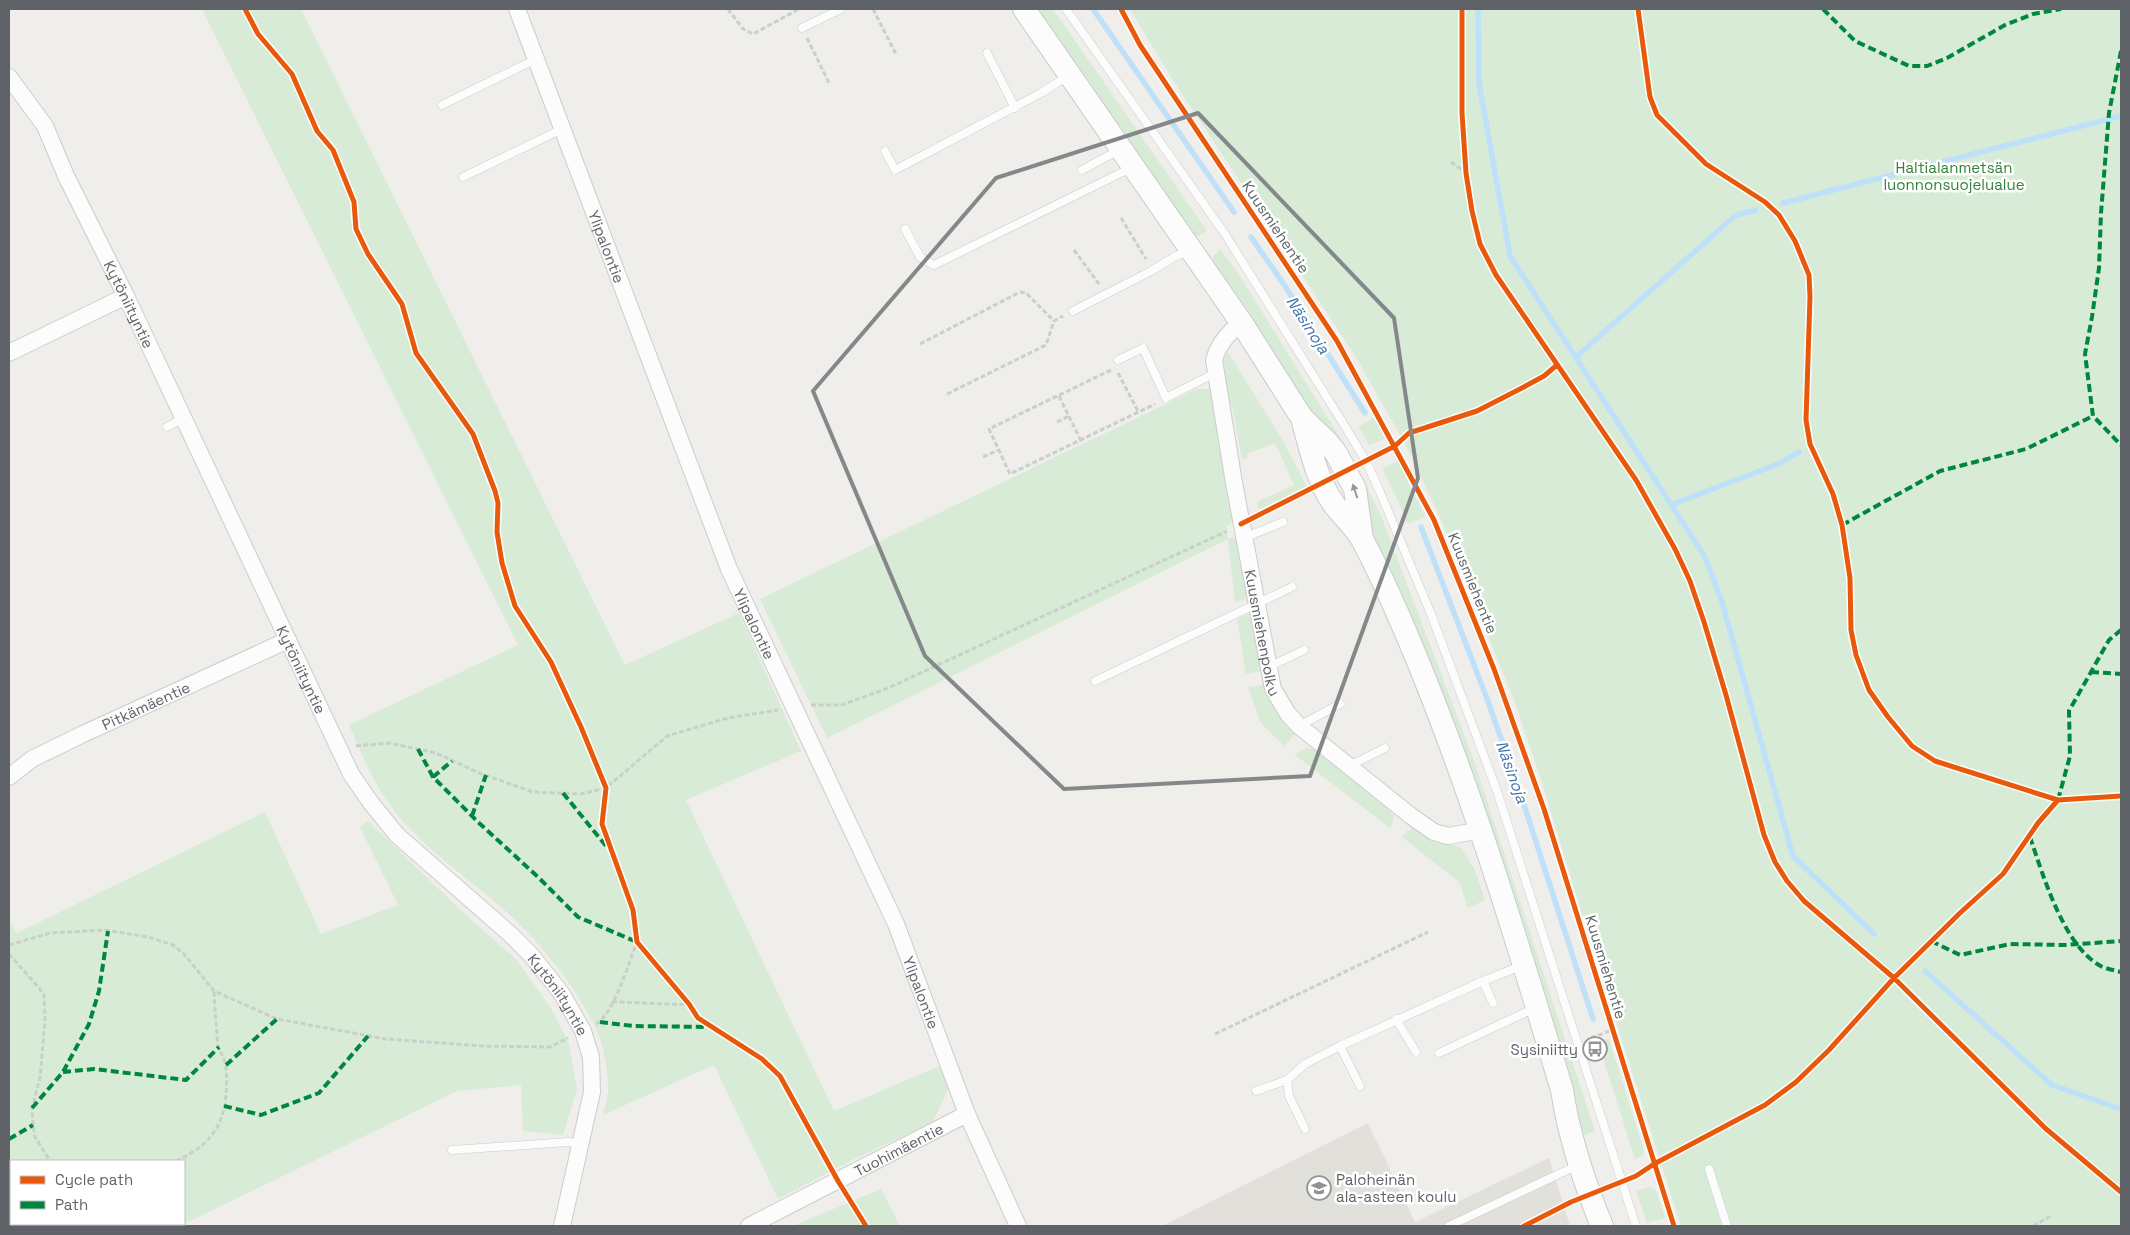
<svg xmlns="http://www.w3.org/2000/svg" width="2130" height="1235" viewBox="0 0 2130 1235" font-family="'Space Grotesk',sans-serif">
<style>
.education{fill:#e2e0da}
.green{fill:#d8ebd6}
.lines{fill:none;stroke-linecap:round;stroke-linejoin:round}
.stream{stroke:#bfe0f9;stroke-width:5.5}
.service-casing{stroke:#cbcccc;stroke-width:9}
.minor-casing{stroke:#cbcccc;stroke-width:18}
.secondary-casing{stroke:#cacacb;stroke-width:24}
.path{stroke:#cacfcc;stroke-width:3;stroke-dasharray:5 2.5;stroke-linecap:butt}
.service{stroke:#fdfcfc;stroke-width:8}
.minor{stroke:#fdfcfc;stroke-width:16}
.secondary{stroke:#fdfcfc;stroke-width:22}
.quiet{stroke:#00873e;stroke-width:4;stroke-dasharray:8 4;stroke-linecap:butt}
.cycleway-casing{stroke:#fff;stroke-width:8}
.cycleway{stroke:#e8590c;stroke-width:5}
.oneway{fill:#96999c}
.marked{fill:none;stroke:#84888a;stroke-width:4;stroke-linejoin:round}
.labels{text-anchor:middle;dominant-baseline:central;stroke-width:5;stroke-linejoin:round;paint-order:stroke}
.park-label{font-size:15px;fill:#348238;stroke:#fff}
.street-label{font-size:15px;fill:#5f6368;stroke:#fff}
.poi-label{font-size:15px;fill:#5f6368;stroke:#fff;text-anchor:end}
.water-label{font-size:16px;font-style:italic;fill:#4174aa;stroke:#fff}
</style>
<rect width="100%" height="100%" fill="#efeeea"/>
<path class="education" d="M1368 1123 1415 1222 1549 1158 1570 1226H1162Z"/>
<path class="green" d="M202 9H301L625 665 739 613 801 751 686 800 834 1111 940 1066 949 1087 933 1122 856 1158 778 1199 714 1065 603 1115C605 1108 607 1101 608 1093 609 1077 604 1048 598 1034 583 996 543 946 513 918 474 881 426 852 393 809 373 784 362 754 349 725L518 645Z
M1035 9H1053L1207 231 1199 236 1194 235Z
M1130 9H2121V1226H1681L1588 933 1540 776 1514 700 1443 524 1408 449 1356 357 1171 77Z
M1220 249 1236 270 1351 455 1346 458 1334 438 1299 397 1213 263V256Z
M1228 352 1282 439 1307 487 1259 510 1257 502 1294 485 1275 443 1247 454 1248 458 1242 459 1232 406 1226 398 1222 363Z
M1197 389H1210L1233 522 1226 526 1228 539 1235 537 1249 598 1235 602 1228 539 827 738 760 599Z
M1375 416 1386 436 1384 439 1369 445 1359 427Z
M1398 461 1425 517 1407 524 1401 507 1382 468Z
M1361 475 1382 518 1473 758 1595 1131 1585 1135 1578 1129 1372 532 1357 478Z
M1249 614 1262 671 1246 674 1237 619Z
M1262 685 1266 686 1296 733 1284 746 1260 722 1248 687Z
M1307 748 1315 750 1389 810 1394 816 1391 829 1294 754Z
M265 812 321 934 398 905 360 827 368 821 470 919 515 958 549 1005 569 1043 577 1089 563 1135 523 1131 521 1085 457 1091 184 1224V1161H11V1224H184L179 1226H9V921L17 933Z
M1413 826 1436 843 1455 845 1461 848 1475 870 1485 900 1468 908 1459 882 1402 837Z
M1609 1039 1644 1150 1643 1155 1635 1159 1603 1058 1608 1056 1604 1040Z
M1649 1187 1656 1190 1665 1218 1647 1223 1636 1191Z
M881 1189 900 1226H793Z"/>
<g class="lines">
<path class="stream" d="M1093 9 1234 212
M1478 9 1479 83 1510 256 1705 557 1722 602 1793 856 1874 934
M1783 203 2121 116
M1251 237 1285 286 1365 413
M1577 356 1736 215 1756 210
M1673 504 1778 464 1799 452
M1421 527 1486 696 1518 786 1593 1019
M1925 971 2052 1085 2121 1109"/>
<g class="service-casing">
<path id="service" d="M1066 9 1225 234 1341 420 1366 461 1380 492 1431 614 1497 791 1636 1226
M802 28 841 9
M987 53 1015 108
M442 105 536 59
M885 151 895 170 1041 93 1068 76
M1082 170 1119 150
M463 177 562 129
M905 229 920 257 934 265 1131 168
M1073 311 1153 270 1174 257 1190 250
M1118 360 1143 348 1166 398 1215 373
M167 427 183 418
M1244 538 1283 522
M1268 667 1304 650
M1095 681 1292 587
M1299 726 1340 704
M1349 766 1385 748
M1483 981 1493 1003
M1396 1019 1416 1052
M1340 1046 1360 1086
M1439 1053 1535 1008
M1287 1080 1289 1096 1305 1129
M1256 1091 1287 1080 1305 1064 1340 1046 1483 981 1521 966
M452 1150 568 1142 579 1144
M1709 1169 1727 1226
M1449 1226 1578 1165"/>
</g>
<g class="minor-casing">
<g id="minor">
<path id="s1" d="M517 9 729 569 896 924 967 1114 1018 1226"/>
<path id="s2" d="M9 77 45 126 66 176 126 296 351 774 371 803 397 835 510 934 532 956 562 994 583 1031 591 1057 592 1092 562 1226"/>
<path id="s3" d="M1241 322C1229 333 1218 344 1214 360L1234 483 1273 689 1288 714 1299 726 1411 816 1434 832 1448 836 1482 830"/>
<path d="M9 353 126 296"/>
<path id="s4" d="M9 777 32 759 81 735 288 640"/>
<path id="s5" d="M749 1226 967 1114"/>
</g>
</g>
<g class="secondary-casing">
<path id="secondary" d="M1024 9 1241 322 1302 418 1327 442 1336 453 1355 489 1362 539
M1302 418C1310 447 1316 478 1333 503 1342 516 1356 527 1363 541 1380 573 1395 607 1409 640 1471 787 1516 938 1562 1090 1569 1137 1584 1182 1602 1226"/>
</g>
<path class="path" d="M728 9 743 29 753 34 799 9
M873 9 897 56
M807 38 830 85
M1451 162 1466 173
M1121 218 1146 259
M1074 250 1099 284
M920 344 1020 292 1026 293 1054 321
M1111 370 989 429 1010 474 1155 404
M1118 373 1139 413
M947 394 1046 345 1054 321 1063 316
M1059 396 1081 441
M1057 422 1069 416
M983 457 998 450
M811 705H841L886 689 1227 531
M356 746 389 743 436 753 479 773 533 792 581 794 606 788 667 736 728 718 778 710
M9 945 50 933 105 930 148 937 173 945 184 954 214 991 277 1019 386 1039 483 1046 550 1047 568 1038
M9 954 40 989 44 996 45 1020 40 1078 32 1108 33 1125 35 1137 50 1161
M612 1002C638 1002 664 1005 689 1004
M596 1024C613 1015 630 960 637 942
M1215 1034 1428 932
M1591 1038 1612 1030
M176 1161C220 1141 229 1114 226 1067 225 1059 220 1053 218 1045 216 1027 215 1009 214 991
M125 1224 126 1226
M2033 1226 2051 1216"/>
<use href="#service" class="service"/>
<use href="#minor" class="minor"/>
<use href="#secondary" class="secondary"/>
<path class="quiet" d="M1823 9 1855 41 1909 66H1927L1947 58 2005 25 2033 14 2061 9
M2121 51 2109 113 2101 213 2099 268 2092 317 2085 354 2093 416 2121 445
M1842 525 1940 471 2026 449 2093 416
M2091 672 2121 674
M418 749 433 777 478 822 538 877 578 917 637 942
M433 777 452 761
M563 793 606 846
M2058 800 2070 756 2069 711 2109 640 2121 630
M472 816 486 775
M2030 837C2043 875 2063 944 2099 965 2105 969 2114 970 2121 972
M1931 941 1960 955 2010 944 2065 945 2121 941
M600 1022 633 1026 710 1027
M226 1065 277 1019
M63 1072 94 1069 186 1080 219 1047
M224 1106 261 1115 319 1093 368 1036
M32 1108 63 1072 89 1024 99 991 108 931
M9 1139 33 1125
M9 1213 11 1212"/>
<g class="cycleway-casing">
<path id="cycleway" d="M245 9 258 34 292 74 317 131 333 150 354 202 356 229 368 254 402 304 416 353 473 434 495 491 498 503 497 532 502 563 515 606 551 662 581 727 606 788 602 824 633 910 637 942 689 1004 698 1018 762 1059 780 1076 838 1181 866 1226
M1121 9 1140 45 1337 341 1434 520 1494 669 1544 809 1674 1226
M1462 9V113L1466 173 1472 211 1480 244 1496 275 1636 480 1675 549 1690 581 1704 622 1726 695 1764 835 1775 862 1787 881 1804 901 1894 978 2045 1128 2121 1192
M1638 9 1650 97 1657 115 1706 164 1765 202 1779 215 1795 241 1809 275 1810 297 1806 420 1810 444 1833 494 1842 525 1850 578 1851 630 1856 655 1869 690 1888 717 1912 746 1935 761 2058 800 2121 796
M1241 524 1395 446 1409 433 1477 411 1522 388 1544 376 1557 365
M1524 1226 1571 1202 1636 1176 1654 1164 1765 1105 1796 1082 1829 1050 1894 978 1960 913 2003 874 2038 823 2058 800"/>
</g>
<use href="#cycleway" class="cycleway"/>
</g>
<defs><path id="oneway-solid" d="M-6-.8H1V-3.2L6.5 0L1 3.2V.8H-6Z" transform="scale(1.25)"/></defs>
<use class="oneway" href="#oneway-solid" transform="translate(1355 491) rotate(-108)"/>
<path class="marked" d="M1198 113 1394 318 1418 478 1310 776 1064 789 925 656 813 391 996 178Z"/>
<defs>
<g id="bus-ring" transform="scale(1.25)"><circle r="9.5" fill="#fff" stroke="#919496" stroke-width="1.5"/><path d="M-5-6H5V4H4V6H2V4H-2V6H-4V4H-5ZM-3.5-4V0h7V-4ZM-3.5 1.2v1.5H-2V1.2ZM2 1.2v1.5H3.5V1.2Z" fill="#919496"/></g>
<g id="school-ring" transform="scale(1.25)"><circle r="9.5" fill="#fff" stroke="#919496" stroke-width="1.5"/><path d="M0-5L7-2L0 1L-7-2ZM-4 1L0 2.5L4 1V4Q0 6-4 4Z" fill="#919496"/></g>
</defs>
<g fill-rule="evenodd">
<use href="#bus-ring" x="1595" y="1049"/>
<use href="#school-ring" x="1319" y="1188"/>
</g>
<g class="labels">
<g class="park-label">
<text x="1954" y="167">Haltialanmetsän<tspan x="1954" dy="17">luonnonsuojelualue</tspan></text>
</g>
<g class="street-label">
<text transform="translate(1276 227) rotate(56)">Kuusmiehentie</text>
<text stroke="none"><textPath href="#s1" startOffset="254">Ylipalontie</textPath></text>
<text stroke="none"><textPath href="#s2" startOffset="258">Kytöniityntie</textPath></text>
<text transform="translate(1473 583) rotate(68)">Kuusmiehentie</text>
<text stroke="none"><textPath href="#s1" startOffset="659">Ylipalontie</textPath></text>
<text stroke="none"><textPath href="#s3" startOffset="324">Kuusmiehenpolku</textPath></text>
<text stroke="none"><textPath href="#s2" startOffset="662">Kytöniityntie</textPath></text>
<text stroke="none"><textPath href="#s4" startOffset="155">Pitkämäentie</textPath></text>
<text transform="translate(1606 967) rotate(73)">Kuusmiehentie</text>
<text stroke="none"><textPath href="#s1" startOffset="1064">Ylipalontie</textPath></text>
<text stroke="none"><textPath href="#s2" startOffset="1082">Kytöniityntie</textPath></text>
<text stroke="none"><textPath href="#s5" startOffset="168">Tuohimäentie</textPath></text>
</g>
<g class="poi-label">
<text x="1578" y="1049">Sysiniitty</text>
<text x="1336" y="1179" text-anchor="start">Paloheinän<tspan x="1336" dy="17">ala-asteen koulu</tspan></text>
</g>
<g class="water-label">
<text transform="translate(1308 325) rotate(57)">Näsinoja</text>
<text transform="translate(1512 772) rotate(70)">Näsinoja</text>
</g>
</g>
<rect width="2130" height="1235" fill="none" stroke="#5f6368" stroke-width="20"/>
<rect x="10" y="1160" width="175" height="65" fill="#ffffff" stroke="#bfc1c3"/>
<rect x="20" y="1176" width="25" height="8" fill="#e8590c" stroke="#bfc1c3"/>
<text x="55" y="1185" font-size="15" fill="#5f6368">Cycle path</text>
<rect x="20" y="1201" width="25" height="8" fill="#00873e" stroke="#bfc1c3"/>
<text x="55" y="1210" font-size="15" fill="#5f6368">Path</text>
</svg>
